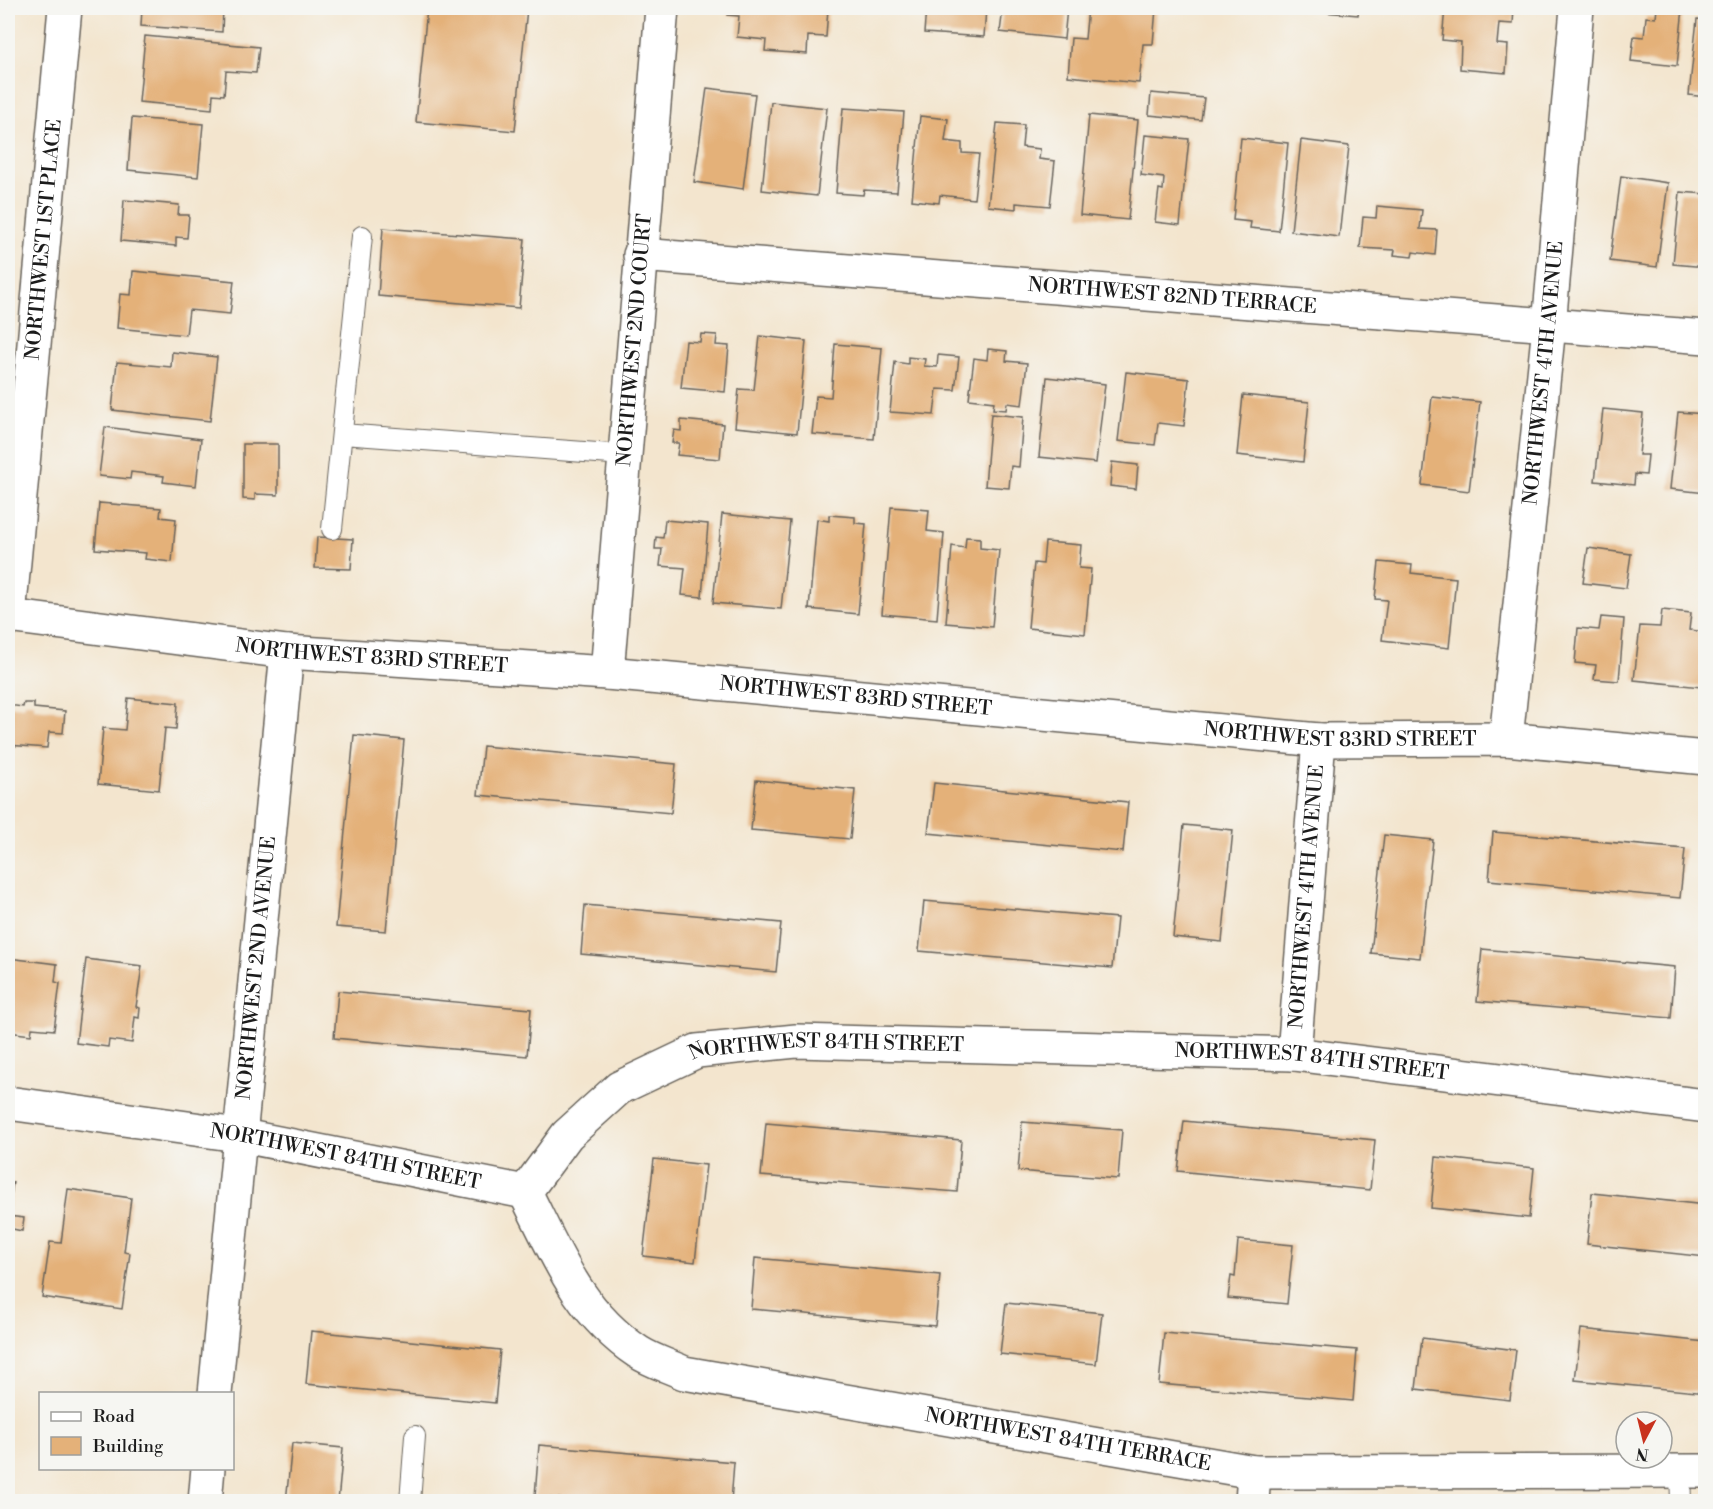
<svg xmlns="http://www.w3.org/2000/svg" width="1713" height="1509" viewBox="0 0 1713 1509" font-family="'Libre Bodoni',serif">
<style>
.building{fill:#e4b179}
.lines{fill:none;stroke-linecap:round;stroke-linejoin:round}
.lane-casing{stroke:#67625a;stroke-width:22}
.street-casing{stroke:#67625a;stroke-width:36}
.lane{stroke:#fff;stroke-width:20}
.street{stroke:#fff;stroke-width:33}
.labels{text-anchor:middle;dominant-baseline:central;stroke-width:5;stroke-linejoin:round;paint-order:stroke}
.street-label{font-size:20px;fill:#1c1c1c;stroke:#f6f6f2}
</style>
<rect width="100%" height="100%" fill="#f6f6f2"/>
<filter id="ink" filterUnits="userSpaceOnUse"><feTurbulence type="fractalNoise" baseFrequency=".0167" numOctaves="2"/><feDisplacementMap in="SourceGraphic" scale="12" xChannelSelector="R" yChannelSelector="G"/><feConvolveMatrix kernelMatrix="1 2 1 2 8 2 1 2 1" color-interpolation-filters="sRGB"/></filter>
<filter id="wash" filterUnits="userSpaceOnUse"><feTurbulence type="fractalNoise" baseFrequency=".008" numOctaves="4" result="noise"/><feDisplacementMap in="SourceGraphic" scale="24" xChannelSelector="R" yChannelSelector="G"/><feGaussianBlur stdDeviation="1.35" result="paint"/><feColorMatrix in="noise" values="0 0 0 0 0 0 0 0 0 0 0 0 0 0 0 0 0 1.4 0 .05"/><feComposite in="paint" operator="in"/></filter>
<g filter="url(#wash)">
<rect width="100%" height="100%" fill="#f3e5ce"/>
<g id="blocks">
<path class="building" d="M142 8H223L222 32 141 26Z
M427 8H527L515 131 416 122Z
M728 8H828L826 37 808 36 807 54 765 51 766 40 737 37 739 16 727 15Z
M926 8H986L984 37 924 33Z
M1013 8H1067L1064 39 1000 32 1003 9 1013 10Z
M1088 8H1156L1153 44H1143L1139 83 1068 76 1071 38 1085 39Z
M1325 8H1359L1358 15 1324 12Z
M1445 8H1514L1513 24 1499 23 1497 44 1508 45 1506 73 1460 69 1461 42 1442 40Z
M1657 8H1683L1677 66 1631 61 1634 36 1644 37 1646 17 1656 18Z
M1697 19 1706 20V97L1689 95Z
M145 36 259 47 256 73 226 71 224 95 213 94 212 109 139 102Z
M707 88 755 94 743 189 694 182Z
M1151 93 1204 98 1201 120 1149 115Z
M771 102 827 108 817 196 762 190Z
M843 108 904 112 897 192 864 190 863 195 836 193Z
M1089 115 1138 120 1128 220 1080 215Z
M920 116 948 119 945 141 962 143V153L979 154 974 199 940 195 939 203 912 200Z
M132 118 203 124 198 177 128 170Z
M997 123 1024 125 1022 147 1040 149 1039 159 1055 161 1050 206 1016 203V209L988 206Z
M1145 135 1189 139 1180 225 1155 222 1159 189 1163 190 1164 178 1141 175Z
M1241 138 1288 143 1279 231 1250 228 1251 222 1233 220Z
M1301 140 1349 146 1339 237 1291 231Z
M1621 176 1668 183 1657 267 1610 261Z
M1680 192 1706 194V267L1673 264Z
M124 200 179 205 178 215H189L187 238 176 237V246L121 241Z
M1377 206 1422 210 1420 229 1437 230 1435 255 1413 252 1412 257 1394 255 1395 250 1360 248 1363 217 1376 218Z
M383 228 525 239 519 308 378 296Z
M133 271 234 281 230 314 189 310 186 335 117 328 120 294 131 295Z
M701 334 717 335 716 345 729 346 725 392 681 388 686 341 700 342Z
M760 336 806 341 797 433 735 427 739 389 754 390Z
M835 344 882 348 874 439 812 434 816 396 831 397Z
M988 349 1007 351 1006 361 1027 363 1022 405 1007 403 1006 410 993 409 994 402 969 399 974 358 987 360Z
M172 352 217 357 210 421 112 410 117 362 171 367Z
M938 355 959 357 955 390 937 389 934 415 890 412 895 362 908 364V357L925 359 924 366 937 367Z
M1126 372 1189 379 1184 426 1158 423 1155 445 1118 441Z
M1047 377 1105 384 1096 463 1039 457Z
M1243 395 1309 402 1303 462 1237 455Z
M1432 397 1480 402 1469 491 1422 485Z
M1603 409 1643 413 1639 455H1648L1646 475 1635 474 1634 485 1595 481Z
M1678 412 1706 414V493L1670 489Z
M991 414 1023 417 1019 467 1011 466 1009 488 985 486Z
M681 420 723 424 720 459 677 455 679 443H672L674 430 681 431Z
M105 427 201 439 196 486 163 482 164 476 131 472 130 479 99 476Z
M243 444H278V495L255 494V500L243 499Z
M1112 462 1138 465 1136 489 1110 486Z
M99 503 161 508 160 517 176 519 172 562 145 559 146 553 95 549Z
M891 507 929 510 927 531 944 533 937 619 882 614Z
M722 514 790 521 781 609 713 603Z
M829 515 855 517V523L866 524 858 614 809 609 817 519 829 521Z
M665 520 708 524 702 597 682 595 685 568 660 566 662 549H655L656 537 663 538Z
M317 537 353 539 351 569 315 568Z
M966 537 980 538V548L999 550 992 627 946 623 952 546 965 548Z
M1045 542 1081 545 1079 568 1091 569 1085 634 1028 628 1034 563 1043 564Z
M1588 548 1631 554 1626 588 1583 583Z
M1379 562 1412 565 1411 573 1456 578 1449 648 1382 640 1387 600 1375 599Z
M1662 610 1691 613 1689 630 1706 632 1701 687 1634 680 1640 626 1660 627Z
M1601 617 1624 619 1619 681 1594 679 1596 665 1575 663 1578 628 1599 630Z
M128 698 178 703 176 729 165 728 159 790 98 784 103 728 125 730Z
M24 703H34V708L65 711 63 733 49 732 47 748 8 745V705L23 707Z
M354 735 404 740 386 931 336 927Z
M483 746 676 764 671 813 478 795Z
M756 780 855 790 850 839 751 830Z
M934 783 1128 802 1123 852 928 833Z
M1184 825 1233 830 1222 942 1173 937Z
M1493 832 1685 849 1680 898 1489 880Z
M1384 835 1433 840 1420 958 1371 953Z
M924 901 1117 918 1112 968 919 951Z
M585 905 781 923 776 972 581 954Z
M1482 949 1675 967 1671 1018 1477 1001Z
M8 958 57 964 55 982 60 983 54 1030 32 1028 31 1035 8 1032Z
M86 959 142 966 136 1007 140 1008 139 1018 135 1017 132 1043 109 1040 108 1047 76 1043Z
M338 991 531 1009 527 1056 334 1038Z
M1184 1121 1375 1140 1370 1190 1178 1171Z
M1022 1122 1122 1130 1118 1179 1018 1171Z
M766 1123 961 1140 957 1192 761 1176Z
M1436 1157 1534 1168 1529 1218 1431 1208Z
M654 1159 706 1165 695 1262 643 1256Z
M8 1182H13L9 1211H8Z
M68 1189 131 1198 124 1252 130 1253 122 1309 42 1297 50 1242 61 1243Z
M1592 1193 1706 1205V1257L1587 1244Z
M8 1216 24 1218 22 1231 8 1228Z
M1238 1240 1293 1245 1287 1304 1228 1298 1231 1276 1235 1277Z
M755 1258 940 1275 935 1326 751 1309Z
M1006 1303 1102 1313 1096 1364 1000 1354Z
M1581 1329 1706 1342V1393L1575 1380Z
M311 1331 500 1350 495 1403 306 1384Z
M1164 1333 1357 1350 1353 1401 1159 1384Z
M1422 1338 1516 1350 1510 1400 1416 1389Z
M292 1443 343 1448 338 1502H286Z
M539 1445 734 1462 731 1502H593L535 1496Z"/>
</g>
</g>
<g filter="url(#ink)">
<use href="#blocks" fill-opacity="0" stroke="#67625a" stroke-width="1.5"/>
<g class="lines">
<g class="lane-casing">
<path id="lane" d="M342 434 624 455
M332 529 362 236
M1680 1471 1681 1502
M410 1502 415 1436"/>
</g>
<g class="street-casing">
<g id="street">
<path id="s1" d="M640 255 1706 337"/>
<path id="s2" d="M8 616 287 652 607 673 1319 740 1506 739 1706 758"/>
<path id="s3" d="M9 616 65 8"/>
<path id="s4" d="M607 673 662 8"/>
<path id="s5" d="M1506 739 1549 326 1577 8"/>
<path id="s6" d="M1294 1054 1319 740"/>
<path id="s7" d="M8 1103 238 1135 525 1192 567 1135 619 1088 697 1051 796 1041 1294 1054 1706 1106"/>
<path id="s8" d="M525 1192C556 1253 578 1312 638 1352 652 1361 669 1366 684 1373L1254 1472 1706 1471"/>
<path id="s9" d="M215 1394 287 652"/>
<path d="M205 1502 208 1468"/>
<path d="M1252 1502 1254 1472"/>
</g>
</g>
<use href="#lane" class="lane"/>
<use href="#street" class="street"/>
</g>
</g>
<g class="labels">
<g class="street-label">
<text stroke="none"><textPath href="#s3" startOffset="378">NORTHWEST 1ST PLACE</textPath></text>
<text stroke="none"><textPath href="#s1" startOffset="534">NORTHWEST 82ND TERRACE</textPath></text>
<text stroke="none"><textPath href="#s4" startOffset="334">NORTHWEST 2ND COURT</textPath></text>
<text stroke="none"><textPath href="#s5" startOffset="368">NORTHWEST 4TH AVENUE</textPath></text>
<text stroke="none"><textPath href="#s2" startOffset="366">NORTHWEST 83RD STREET</textPath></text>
<text stroke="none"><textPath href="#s2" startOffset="852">NORTHWEST 83RD STREET</textPath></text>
<text stroke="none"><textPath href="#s2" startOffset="1338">NORTHWEST 83RD STREET</textPath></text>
<text stroke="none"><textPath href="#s6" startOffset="158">NORTHWEST 4TH AVENUE</textPath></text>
<text stroke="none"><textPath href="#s9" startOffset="428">NORTHWEST 2ND AVENUE</textPath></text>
<text stroke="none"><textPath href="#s7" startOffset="882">NORTHWEST 84TH STREET</textPath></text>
<text stroke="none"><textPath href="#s7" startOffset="1368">NORTHWEST 84TH STREET</textPath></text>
<text stroke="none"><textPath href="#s7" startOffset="342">NORTHWEST 84TH STREET</textPath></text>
<text stroke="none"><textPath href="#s8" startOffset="639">NORTHWEST 84TH TERRACE</textPath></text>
</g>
</g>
<rect width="1713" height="1509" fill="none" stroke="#f6f6f2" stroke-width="30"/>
<rect x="39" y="1392" width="195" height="78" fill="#f6f6f2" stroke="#9f9f9c" stroke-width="1.5"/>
<rect x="51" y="1412" width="30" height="9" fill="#ffffff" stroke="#9f9f9c" stroke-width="1.5"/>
<text x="93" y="1422" font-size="18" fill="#1c1c1c">Road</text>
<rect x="51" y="1437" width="30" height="18" fill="#e4b179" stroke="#9f9f9c" stroke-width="1.5"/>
<text x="93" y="1452" font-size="18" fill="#1c1c1c">Building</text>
<g transform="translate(1644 1440) rotate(187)"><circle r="28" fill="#f6f6f2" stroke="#9f9f9c" stroke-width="1.5"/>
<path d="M0-4.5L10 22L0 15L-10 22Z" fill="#c8321e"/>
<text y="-9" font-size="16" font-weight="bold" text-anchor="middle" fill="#1c1c1c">N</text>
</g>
</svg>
